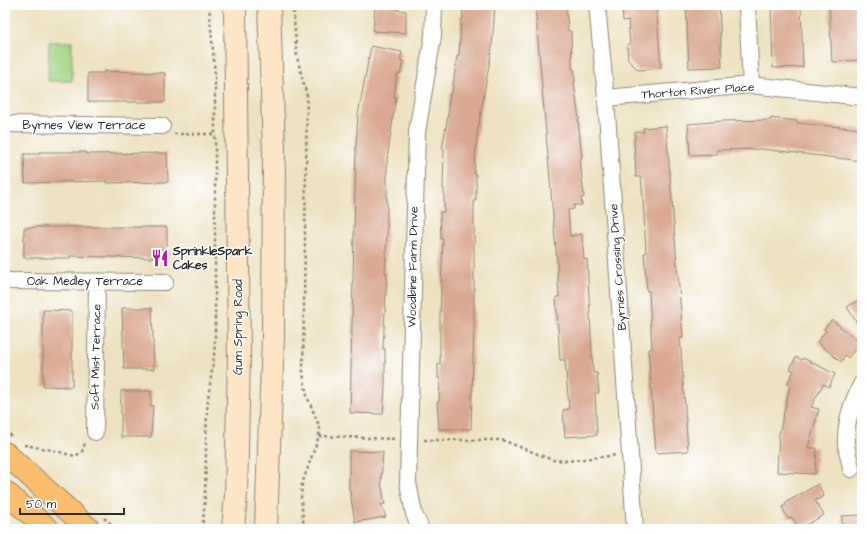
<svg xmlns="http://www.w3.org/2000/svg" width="867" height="534" viewBox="0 0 867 534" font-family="'Architects Daughter',sans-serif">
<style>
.green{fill:#a3d584;stroke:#678058}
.building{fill:#d9a890}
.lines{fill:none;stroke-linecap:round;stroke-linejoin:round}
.street-casing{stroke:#8c8676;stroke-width:18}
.secondary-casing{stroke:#8c8676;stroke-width:24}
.primary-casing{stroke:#8c8676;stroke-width:24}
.path{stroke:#8c8676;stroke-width:2.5;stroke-dasharray:3 3;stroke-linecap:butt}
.street{stroke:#fff;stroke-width:16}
.secondary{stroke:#fde5c5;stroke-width:22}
.primary{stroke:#fbbe6e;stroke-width:22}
.labels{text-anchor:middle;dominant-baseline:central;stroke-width:3;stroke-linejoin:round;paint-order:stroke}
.street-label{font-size:12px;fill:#2b2b2b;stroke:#fff}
.poi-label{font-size:12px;font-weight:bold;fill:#2b2b2b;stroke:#fff;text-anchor:start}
</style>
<rect width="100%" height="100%" fill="#fff"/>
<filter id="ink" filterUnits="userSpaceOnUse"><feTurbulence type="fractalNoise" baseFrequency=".025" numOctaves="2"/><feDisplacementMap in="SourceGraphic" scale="8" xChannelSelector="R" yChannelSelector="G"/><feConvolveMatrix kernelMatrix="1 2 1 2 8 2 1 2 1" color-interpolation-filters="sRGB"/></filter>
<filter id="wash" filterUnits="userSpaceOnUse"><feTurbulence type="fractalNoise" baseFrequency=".012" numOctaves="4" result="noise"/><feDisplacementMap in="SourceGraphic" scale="16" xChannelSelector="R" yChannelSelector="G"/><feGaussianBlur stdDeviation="0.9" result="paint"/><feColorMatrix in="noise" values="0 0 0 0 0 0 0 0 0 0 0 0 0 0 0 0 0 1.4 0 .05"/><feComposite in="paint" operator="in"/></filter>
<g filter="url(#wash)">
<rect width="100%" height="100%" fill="#ede1c0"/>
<path class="green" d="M49 42H72V81H48Z"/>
<g id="blocks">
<path class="building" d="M375 5H397V10L406 11V33L373 31Z
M462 5H495L492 47 477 135 474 174H476V200H474V328L471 429H439L437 402H439L440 378H438V364H440V314L443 239H441L440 212H444V189H443L444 149H442L449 109H448L450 93H452L457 56H459L461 19H463Z
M535 5H566L568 31H571L572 69H574L575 82 574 83 579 120H578L582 159H580L584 197 581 198 582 205H574V209L568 210 570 236 582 234 584 260 587 259 593 373H597L599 393H595L597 435 565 437 563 410 569 409 565 360H560L556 297H559L557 262Z
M656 5 661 68 638 70 628 60 627 45 630 44 628 20 623 21 622 6Z
M686 5H719L722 67 689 68Z
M771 5H801L803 67 773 68Z
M829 5H862V60L832 62Z
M371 46 402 52 400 60 403 61 400 74H397L394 97H396L387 159V235L385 273H387L383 349H385V387L383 414 350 413 356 145 358 115Z
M104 71 165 73V102H88V73H104Z
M771 118 797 121V123L862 129V161L763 149 717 150V154L690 155 688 124 723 121 771 120Z
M666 126 683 338H680L688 451 656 453 648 349H652L649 291H647L644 253H646L643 198 641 177H636L634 139 635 138V132H644L643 128Z
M39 152H86V154L167 153 168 182 106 183V181L25 183 24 154H39Z
M39 227H167V256H152V258L70 256V258H24V228Z
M862 298V331L847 307Z
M122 308H152L154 369H124Z
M43 310 72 311V387L43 386Z
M832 320 860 343 848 358 845 355 841 362 817 342 826 331 824 329Z
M796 357 802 360 803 358 835 374 829 387 823 384 811 407 819 409 808 448H817L815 474 777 472 779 435 790 385 787 384 794 371 790 369Z
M121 391H151V406H153L151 437H121Z
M349 451 383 452 381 483 385 504 381 505 386 517 355 522 349 486Z
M818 484 824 496 815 501 824 515 799 529 792 517 788 519 782 507 786 505 785 503Z
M862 515V529H842V516Z"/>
</g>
</g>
<g filter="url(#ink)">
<use href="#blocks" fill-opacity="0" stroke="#8c8676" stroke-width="1"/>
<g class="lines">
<g class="street-casing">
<path id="street" d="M597 5 606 98 635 529
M747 5 751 85
M606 98 751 85 862 97
M5 124 162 126
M5 281 165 282
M95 432 97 282
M851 469C850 461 847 452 846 444 845 423 852 402 862 383
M421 529 414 514 408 483 417 132 433 36 434 5"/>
</g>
<g class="secondary-casing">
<path id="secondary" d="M233 529 236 495 239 354 235 5
M266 529 273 337 274 151 269 5"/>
</g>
<g class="primary-casing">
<path id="primary" d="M5 453 89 529
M5 492 48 529"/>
</g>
<path class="path" d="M293 5 297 57 307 96 303 373 307 396 320 428 319 436 302 484 301 498 304 529
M174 134H216
M5 430 11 436
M319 436 395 439
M424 440H502L553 460 568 461 616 455
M24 445 52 450 75 456 82 452 85 443
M104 518 117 529
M202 529C207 490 205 452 207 413 208 387 215 363 215 337V74L209 5"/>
<use href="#street" class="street"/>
<use href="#secondary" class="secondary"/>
<use href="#primary" class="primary"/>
</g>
</g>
<defs>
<g id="restaurant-bare" transform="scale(1.38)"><path d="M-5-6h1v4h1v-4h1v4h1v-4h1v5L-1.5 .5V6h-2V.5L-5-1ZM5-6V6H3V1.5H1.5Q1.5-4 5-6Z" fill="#b5179e" stroke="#fff" stroke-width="2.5" paint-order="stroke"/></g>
</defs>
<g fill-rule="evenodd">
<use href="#restaurant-bare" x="160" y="258"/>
</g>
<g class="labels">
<g class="street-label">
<text transform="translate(698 91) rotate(-4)">Thorton River Place</text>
<text x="84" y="125">Byrnes View Terrace</text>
<text transform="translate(413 267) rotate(-89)">Woodbine Farm Drive</text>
<text transform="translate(618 267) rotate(-94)">Byrnes Crossing Drive</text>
<text x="85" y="281">Oak Medley Terrace</text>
<text transform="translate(238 327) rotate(-90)">Gum Spring Road</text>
<text transform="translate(96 357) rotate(-89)">Soft Mist Terrace</text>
</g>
<g class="poi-label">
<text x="173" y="251">SprinkleSpark<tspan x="173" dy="14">Cakes</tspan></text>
</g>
</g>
<rect width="867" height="534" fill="none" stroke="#fff" stroke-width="20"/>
<path d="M20 508v6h104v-6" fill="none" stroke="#2b2b2b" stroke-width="2"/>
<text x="26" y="508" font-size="12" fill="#2b2b2b" stroke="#ffffff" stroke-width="3" paint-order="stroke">50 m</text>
</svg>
